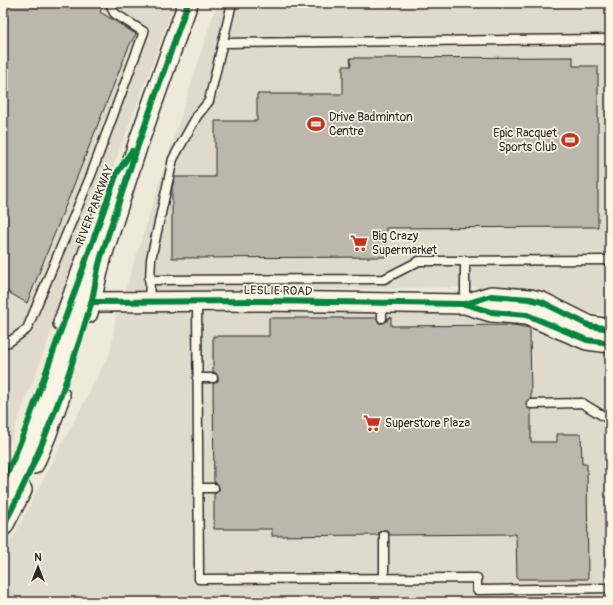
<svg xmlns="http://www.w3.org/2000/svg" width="613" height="605" viewBox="0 0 613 605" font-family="Pangolin,sans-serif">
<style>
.built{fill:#e0dacc}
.building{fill:#bcb7ac;stroke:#2b2b2b}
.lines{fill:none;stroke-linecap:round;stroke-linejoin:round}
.service-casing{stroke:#2b2b2b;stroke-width:11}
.tertiary-casing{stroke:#2b2b2b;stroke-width:22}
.service{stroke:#fcf5e5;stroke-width:8}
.tertiary{stroke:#fcf5e5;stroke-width:19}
.cycleway-casing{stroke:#fcf5e5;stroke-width:8}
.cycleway{stroke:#00873e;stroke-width:6}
.labels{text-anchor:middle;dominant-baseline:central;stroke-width:3.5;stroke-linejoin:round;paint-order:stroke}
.poi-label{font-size:12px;fill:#2b2b2b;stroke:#fcf5e5;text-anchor:start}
.street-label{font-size:12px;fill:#2b2b2b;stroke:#fcf5e5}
</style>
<rect width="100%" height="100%" fill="#efe9da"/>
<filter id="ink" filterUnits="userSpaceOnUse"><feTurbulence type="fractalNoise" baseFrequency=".025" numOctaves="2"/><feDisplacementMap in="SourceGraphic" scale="8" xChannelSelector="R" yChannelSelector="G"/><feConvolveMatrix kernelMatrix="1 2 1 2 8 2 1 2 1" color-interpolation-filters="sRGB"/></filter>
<g filter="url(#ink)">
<path class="built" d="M3 3H175L3 460Z
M217 3H610V313L588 314 534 290 512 287 125 291Z
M119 297 522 319 610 350V602H3V556L110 353Z"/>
<path class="building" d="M3 3H105L100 12 136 34 129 46 27 303 3 289Z
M573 57V66H598V227L386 228V257L172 258V188L175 177H215V121H257V94H343V66H351L350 58Z
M391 317V326L514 325 530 328 531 398 526 404 527 407 531 409V442H557V434H581L582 464H587L588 579H517L516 534 390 535 387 530H384L379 532 378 535 272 536V529H214V494L219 491V488L217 483 214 482 213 384 218 381V378L216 373 213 372V336H269V318H376L379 323H382L387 321 388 318Z"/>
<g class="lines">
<g class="service-casing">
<path id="service" d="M223 43 610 39
M149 280 384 279 419 261 610 260
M149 301 151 259 173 159 197 116 209 101 232 3
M197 301 199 579 477 578V590L610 588
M382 303V318
M465 304V260
M3 343 9 342 27 329 91 175 144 32 114 13 110 3
M197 378H213
M531 404 582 403 605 417H610
M198 488H214
M384 535V578"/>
</g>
<g class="tertiary-casing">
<path id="tertiary" d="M465 304 491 296 530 299 542 302 590 326 610 329
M88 313 101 259 139 141 188 3
M63 323 102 215
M34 464 46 436 60 396
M3 501 22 463 77 313 82 307 91 302 263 301 465 304 491 312 527 315 587 340 610 343
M3 526 22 490"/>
</g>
<use href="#service" class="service"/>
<use href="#tertiary" class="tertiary"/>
<g class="cycleway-casing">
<path id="cycleway" d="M91 302 263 301 465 304 491 312 527 315 587 340 610 343
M465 304 491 296 530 299 542 302 590 326 610 329
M3 484 26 428 117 173 132 151
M3 526C41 456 68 381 91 304 95 289 96 273 101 257 128 172 158 87 188 3"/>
</g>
<use href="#cycleway" class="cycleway"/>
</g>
</g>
<defs>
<g id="stadium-bare" transform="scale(1.38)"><path d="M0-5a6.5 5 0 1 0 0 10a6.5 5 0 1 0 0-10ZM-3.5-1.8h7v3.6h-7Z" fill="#c8321e" stroke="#fcf5e5" stroke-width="2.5" paint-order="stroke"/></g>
<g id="supermarket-bare" transform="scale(1.38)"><path d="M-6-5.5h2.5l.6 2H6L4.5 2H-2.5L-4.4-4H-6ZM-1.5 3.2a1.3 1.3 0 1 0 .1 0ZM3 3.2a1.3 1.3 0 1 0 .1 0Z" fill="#c8321e" stroke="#fcf5e5" stroke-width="2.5" paint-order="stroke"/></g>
</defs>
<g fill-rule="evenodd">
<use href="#stadium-bare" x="316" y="124"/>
<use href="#stadium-bare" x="570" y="140"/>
<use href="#supermarket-bare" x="359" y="243"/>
<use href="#supermarket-bare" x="372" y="423"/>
</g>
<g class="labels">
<g class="poi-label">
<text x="329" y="117">Drive Badminton<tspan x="329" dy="14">Centre</tspan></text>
<text x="557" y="133" text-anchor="end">Epic Racquet<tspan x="557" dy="14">Sports Club</tspan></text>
<text x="372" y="236">Big Crazy<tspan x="372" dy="14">Supermarket</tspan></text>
<text x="385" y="423">Superstore Plaza</text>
</g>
<g class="street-label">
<text transform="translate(95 205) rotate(-69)">RIVER PARKWAY</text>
<text transform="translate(278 291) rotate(1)">LESLIE ROAD</text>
</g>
</g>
<rect width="613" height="605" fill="none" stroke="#fcf5e5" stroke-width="16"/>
<rect x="8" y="8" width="597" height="589" fill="none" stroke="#2b2b2b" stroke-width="1.5" filter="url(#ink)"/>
<g transform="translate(38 567)" stroke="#fcf5e5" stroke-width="3" paint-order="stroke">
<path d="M0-3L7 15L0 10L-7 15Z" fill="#2b2b2b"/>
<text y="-6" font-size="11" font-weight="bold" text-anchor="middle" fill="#2b2b2b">N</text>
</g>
</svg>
